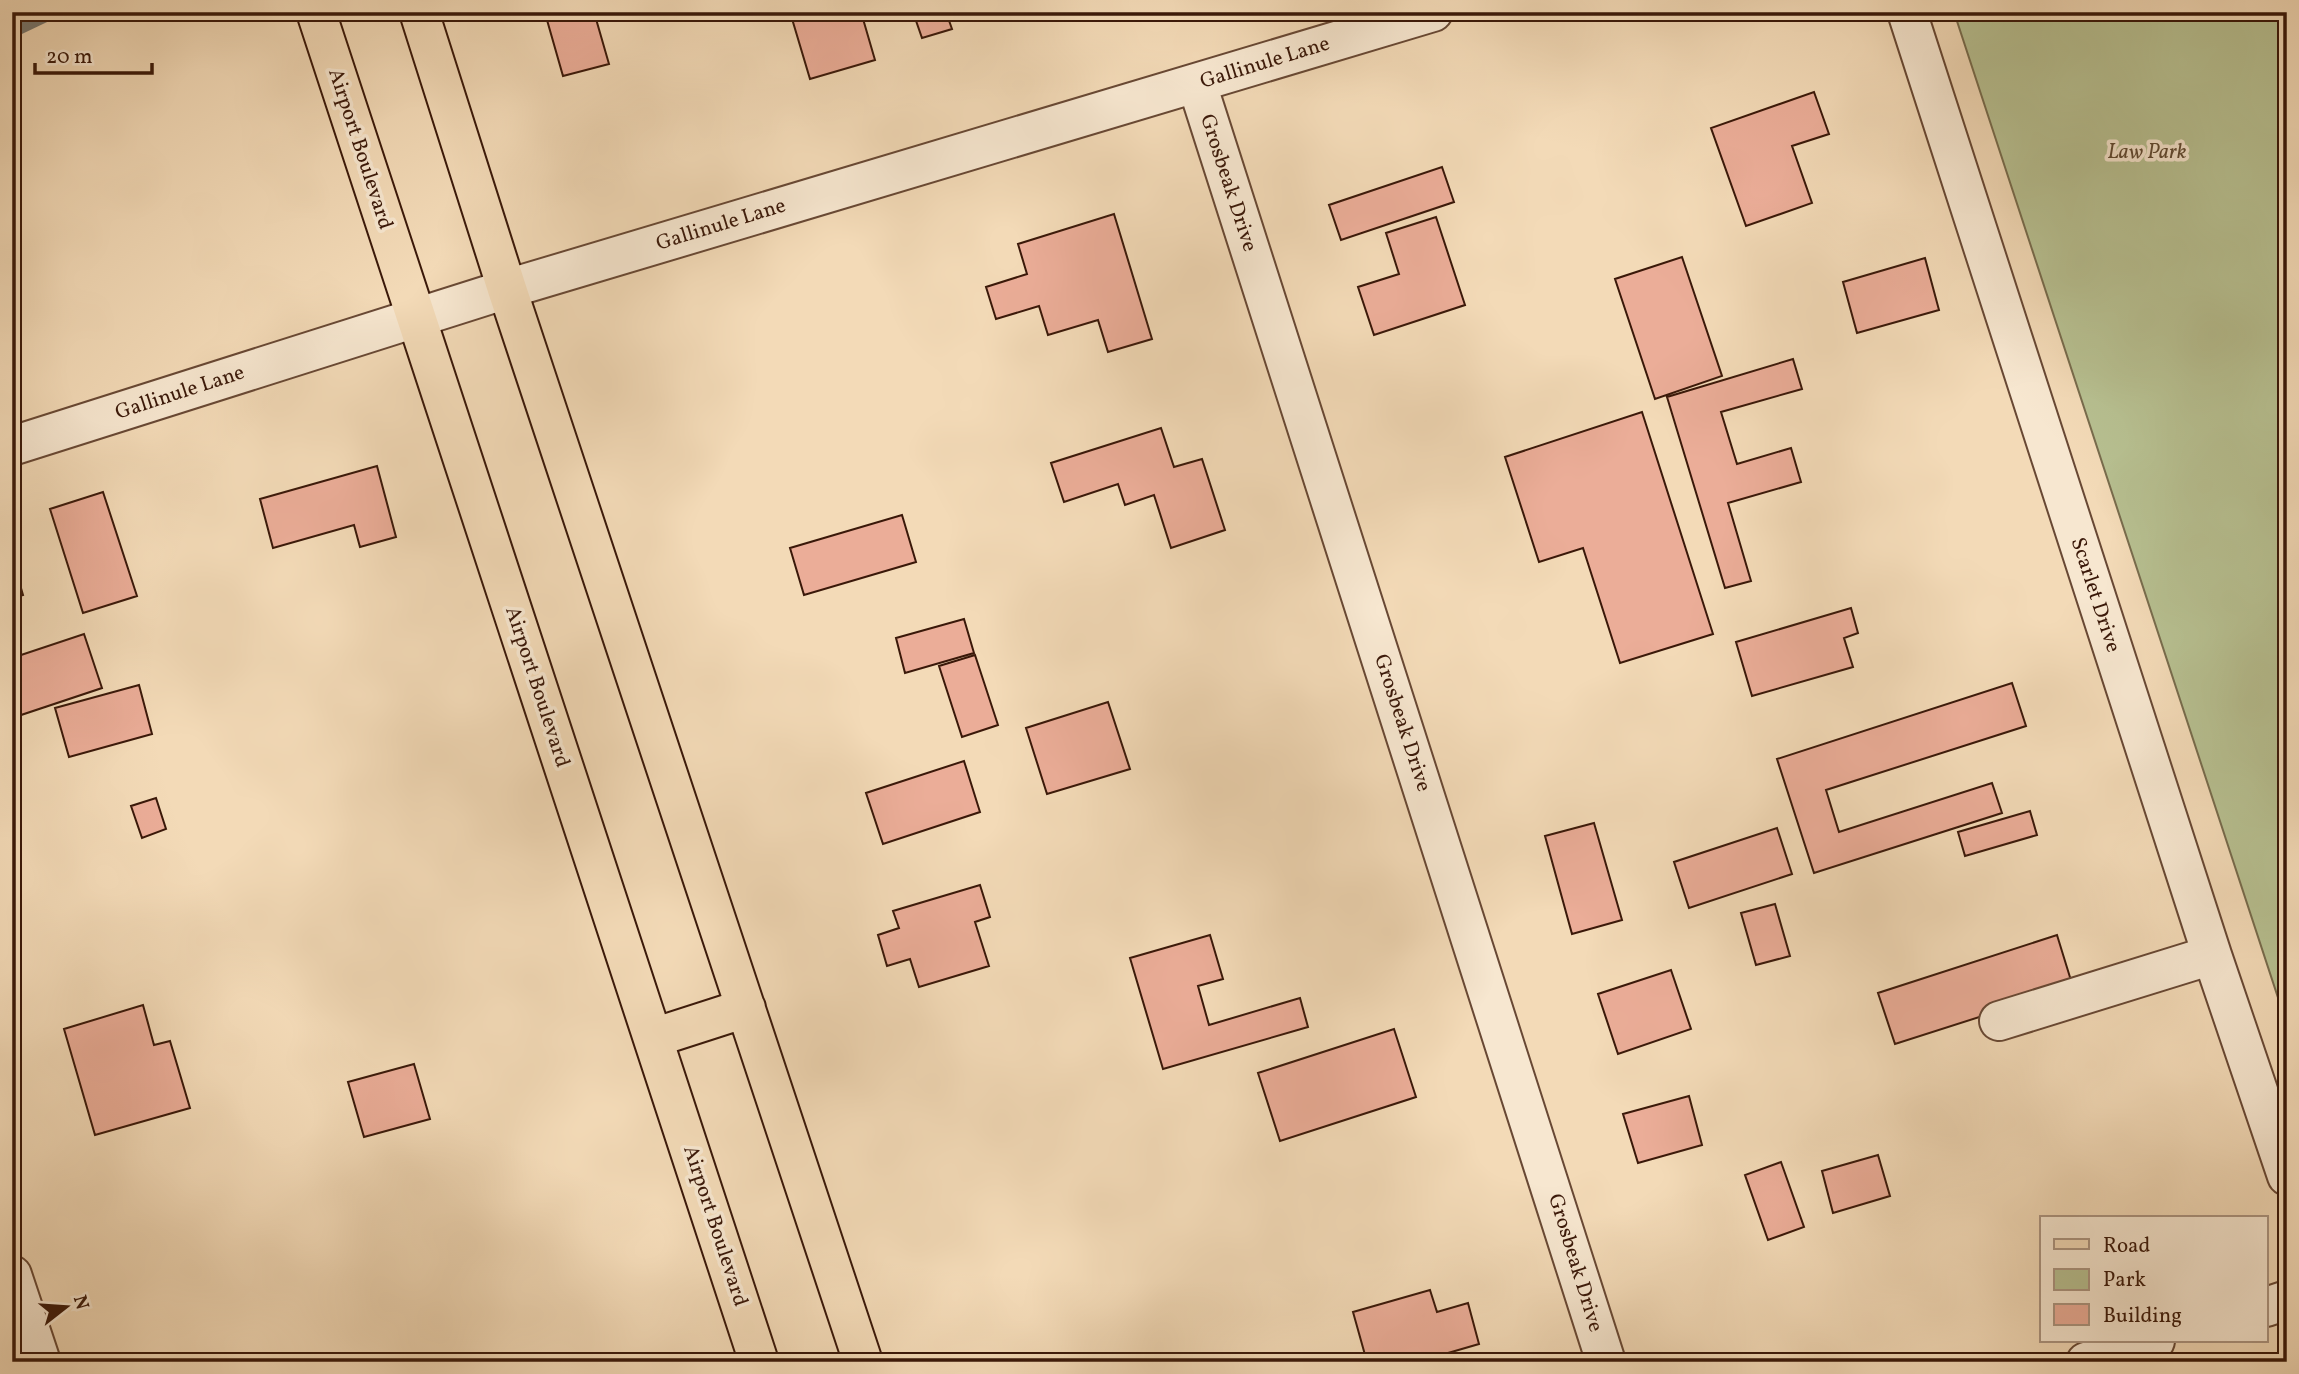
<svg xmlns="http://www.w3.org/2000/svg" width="2299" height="1374" viewBox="0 0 2299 1374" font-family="Vollkorn,serif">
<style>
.green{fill:#b7c091;stroke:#786c4d;stroke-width:2}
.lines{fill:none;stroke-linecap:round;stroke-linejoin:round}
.stream{stroke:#777872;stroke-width:12}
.building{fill:#ebad98;stroke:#3a1809;stroke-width:2}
.minor-casing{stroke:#684834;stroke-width:42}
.major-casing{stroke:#3a1809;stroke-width:42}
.minor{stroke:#f7e7d0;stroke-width:38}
.major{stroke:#f3dab7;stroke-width:38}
.labels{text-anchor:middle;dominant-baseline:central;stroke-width:7;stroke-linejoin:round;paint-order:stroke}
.street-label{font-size:21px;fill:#3a1809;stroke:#f7e7d0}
.park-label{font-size:21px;font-style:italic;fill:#604a32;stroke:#f7e7d0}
</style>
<rect width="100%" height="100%" fill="#f3dab7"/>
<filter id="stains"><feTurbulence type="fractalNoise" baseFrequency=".00286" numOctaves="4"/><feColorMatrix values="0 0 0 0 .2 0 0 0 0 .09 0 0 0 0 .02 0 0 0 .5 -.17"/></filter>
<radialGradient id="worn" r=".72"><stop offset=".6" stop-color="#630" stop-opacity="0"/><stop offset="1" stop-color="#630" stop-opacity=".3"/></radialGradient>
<path class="green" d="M1954 12H2287V1025Z"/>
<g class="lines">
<path class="stream" d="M12 32 54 12"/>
</g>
<path class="building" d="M549 12H594L609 64 563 76 545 13Z
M790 12H861L875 60 810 79Z
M913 12H946L952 29 922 38Z
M1814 92 1829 134 1792 146 1812 203 1746 226 1711 128Z
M1442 167 1454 202 1341 240 1329 205Z
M1114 214 1152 339 1108 352 1098 320 1048 335 1039 306 996 319 986 287 1027 274 1018 244Z
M1436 217 1465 305 1374 335 1358 287 1399 274 1386 233Z
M1682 257 1722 376 1655 399 1615 279Z
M1925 258 1939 310 1857 333 1843 282Z
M1793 359 1802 389 1721 412 1737 464 1791 448 1801 482 1728 503 1751 581 1725 588 1667 397Z
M1642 412 1713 634 1620 663 1583 548 1539 562 1505 457Z
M1161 428 1174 467 1202 459 1225 530 1171 548 1154 495 1125 505 1118 484 1064 502 1051 463Z
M377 466 396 537 360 547 354 525 273 548 260 499Z
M103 492 137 596 83 613 50 509Z
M902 515 916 562 804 595 790 548Z
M12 557 23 595 12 598Z
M1851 608 1858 633 1844 638 1853 667 1752 696 1736 642Z
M964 619 974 653 905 673 896 638Z
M84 634 102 688 12 718V658Z
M975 655 998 725 962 737 939 666Z
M2012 683 2026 726 1826 790 1839 832 1992 783 2002 813 1814 873 1777 759Z
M139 685 152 734 69 757 55 708Z
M1108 702 1130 769 1047 794 1026 728Z
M964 761 980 812 883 844 866 793Z
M156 798 166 829 142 838 131 806Z
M2030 811 2037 835 1965 856 1958 832Z
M1594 823 1622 920 1572 934 1545 836Z
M1777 828 1792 874 1689 908 1674 862Z
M980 885 990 917 975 922 989 966 919 987 910 959 887 966 878 935 899 928 893 911Z
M1775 904 1790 956 1756 965 1741 913Z
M1210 935 1223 979 1198 986 1209 1025 1300 998 1308 1027 1163 1069 1130 958Z
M2057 935 2073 987 1895 1044 1878 993Z
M1671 970 1691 1029 1618 1054 1598 994Z
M143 1005 154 1045 170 1041 190 1108 95 1135 64 1029Z
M1394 1029 1416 1097 1280 1141 1258 1073Z
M414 1064 430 1119 364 1137 348 1082Z
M1689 1096 1702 1145 1638 1163 1623 1114Z
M1878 1155 1890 1196 1833 1213 1822 1171Z
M1781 1162 1804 1227 1768 1240 1745 1175Z
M1430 1290 1437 1312 1468 1303 1479 1344 1417 1362H1367L1353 1312Z"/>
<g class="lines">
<g class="minor-casing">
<path id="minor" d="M1907 12 2212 955 2287 1176
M1197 84 1606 1362
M12 446 507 289 1433 12
M1999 1021 2212 955
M12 1275 41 1362
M2266 1307 2287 1300
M2086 1362 2155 1341"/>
</g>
<g class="major-casing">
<path id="major" d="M316 12 759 1362
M419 12 507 289 863 1362
M653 1038 746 1008"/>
</g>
<use href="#minor" class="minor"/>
<use href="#major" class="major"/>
</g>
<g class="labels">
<g class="street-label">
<text transform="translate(1265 63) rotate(-17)">Gallinule Lane</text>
<text transform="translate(360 149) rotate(72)">Airport Boulevard</text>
<text transform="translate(1228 183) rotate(72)">Grosbeak Drive</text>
<text transform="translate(721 225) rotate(-17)">Gallinule Lane</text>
<text transform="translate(180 393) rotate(-18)">Gallinule Lane</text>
<text transform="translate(2095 595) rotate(72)">Scarlet Drive</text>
<text transform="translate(537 687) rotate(72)">Airport Boulevard</text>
<text transform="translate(1402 723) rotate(72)">Grosbeak Drive</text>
<text transform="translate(715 1226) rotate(72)">Airport Boulevard</text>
<text transform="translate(1575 1263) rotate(73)">Grosbeak Drive</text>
</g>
<g class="park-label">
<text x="2147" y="152">Law Park</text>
</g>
</g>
<rect width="2299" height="1374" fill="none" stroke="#f3dab7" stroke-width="42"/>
<rect x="14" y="14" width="2271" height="1346" fill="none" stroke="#3a1809" stroke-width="3.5"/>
<rect x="21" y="21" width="2257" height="1332" fill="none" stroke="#3a1809" stroke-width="2"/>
<rect x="2040" y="1216" width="228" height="126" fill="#f7e7d0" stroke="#ab9480" stroke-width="2"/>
<rect x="2054" y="1239" width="35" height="10" fill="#f3dab7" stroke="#ab9480" stroke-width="2"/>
<text x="2103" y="1252" font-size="21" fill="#3a1809">Road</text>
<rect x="2054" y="1269" width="35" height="21" fill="#b7c091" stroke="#ab9480" stroke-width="2"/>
<text x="2103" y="1286" font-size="21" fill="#3a1809">Park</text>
<rect x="2054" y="1304" width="35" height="21" fill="#ebad98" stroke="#ab9480" stroke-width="2"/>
<text x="2103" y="1322" font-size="21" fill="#3a1809">Building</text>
<g transform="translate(66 1307) rotate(73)" stroke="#f7e7d0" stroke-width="5" paint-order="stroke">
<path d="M0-5L12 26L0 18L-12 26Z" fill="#3a1809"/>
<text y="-10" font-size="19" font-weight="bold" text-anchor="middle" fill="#3a1809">N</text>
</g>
<path d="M35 63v10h117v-10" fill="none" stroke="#3a1809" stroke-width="3.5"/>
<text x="46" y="63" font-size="21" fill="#3a1809" stroke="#f7e7d0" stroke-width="5" paint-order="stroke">20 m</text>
<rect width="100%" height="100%" filter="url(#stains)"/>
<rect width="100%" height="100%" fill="url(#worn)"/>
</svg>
